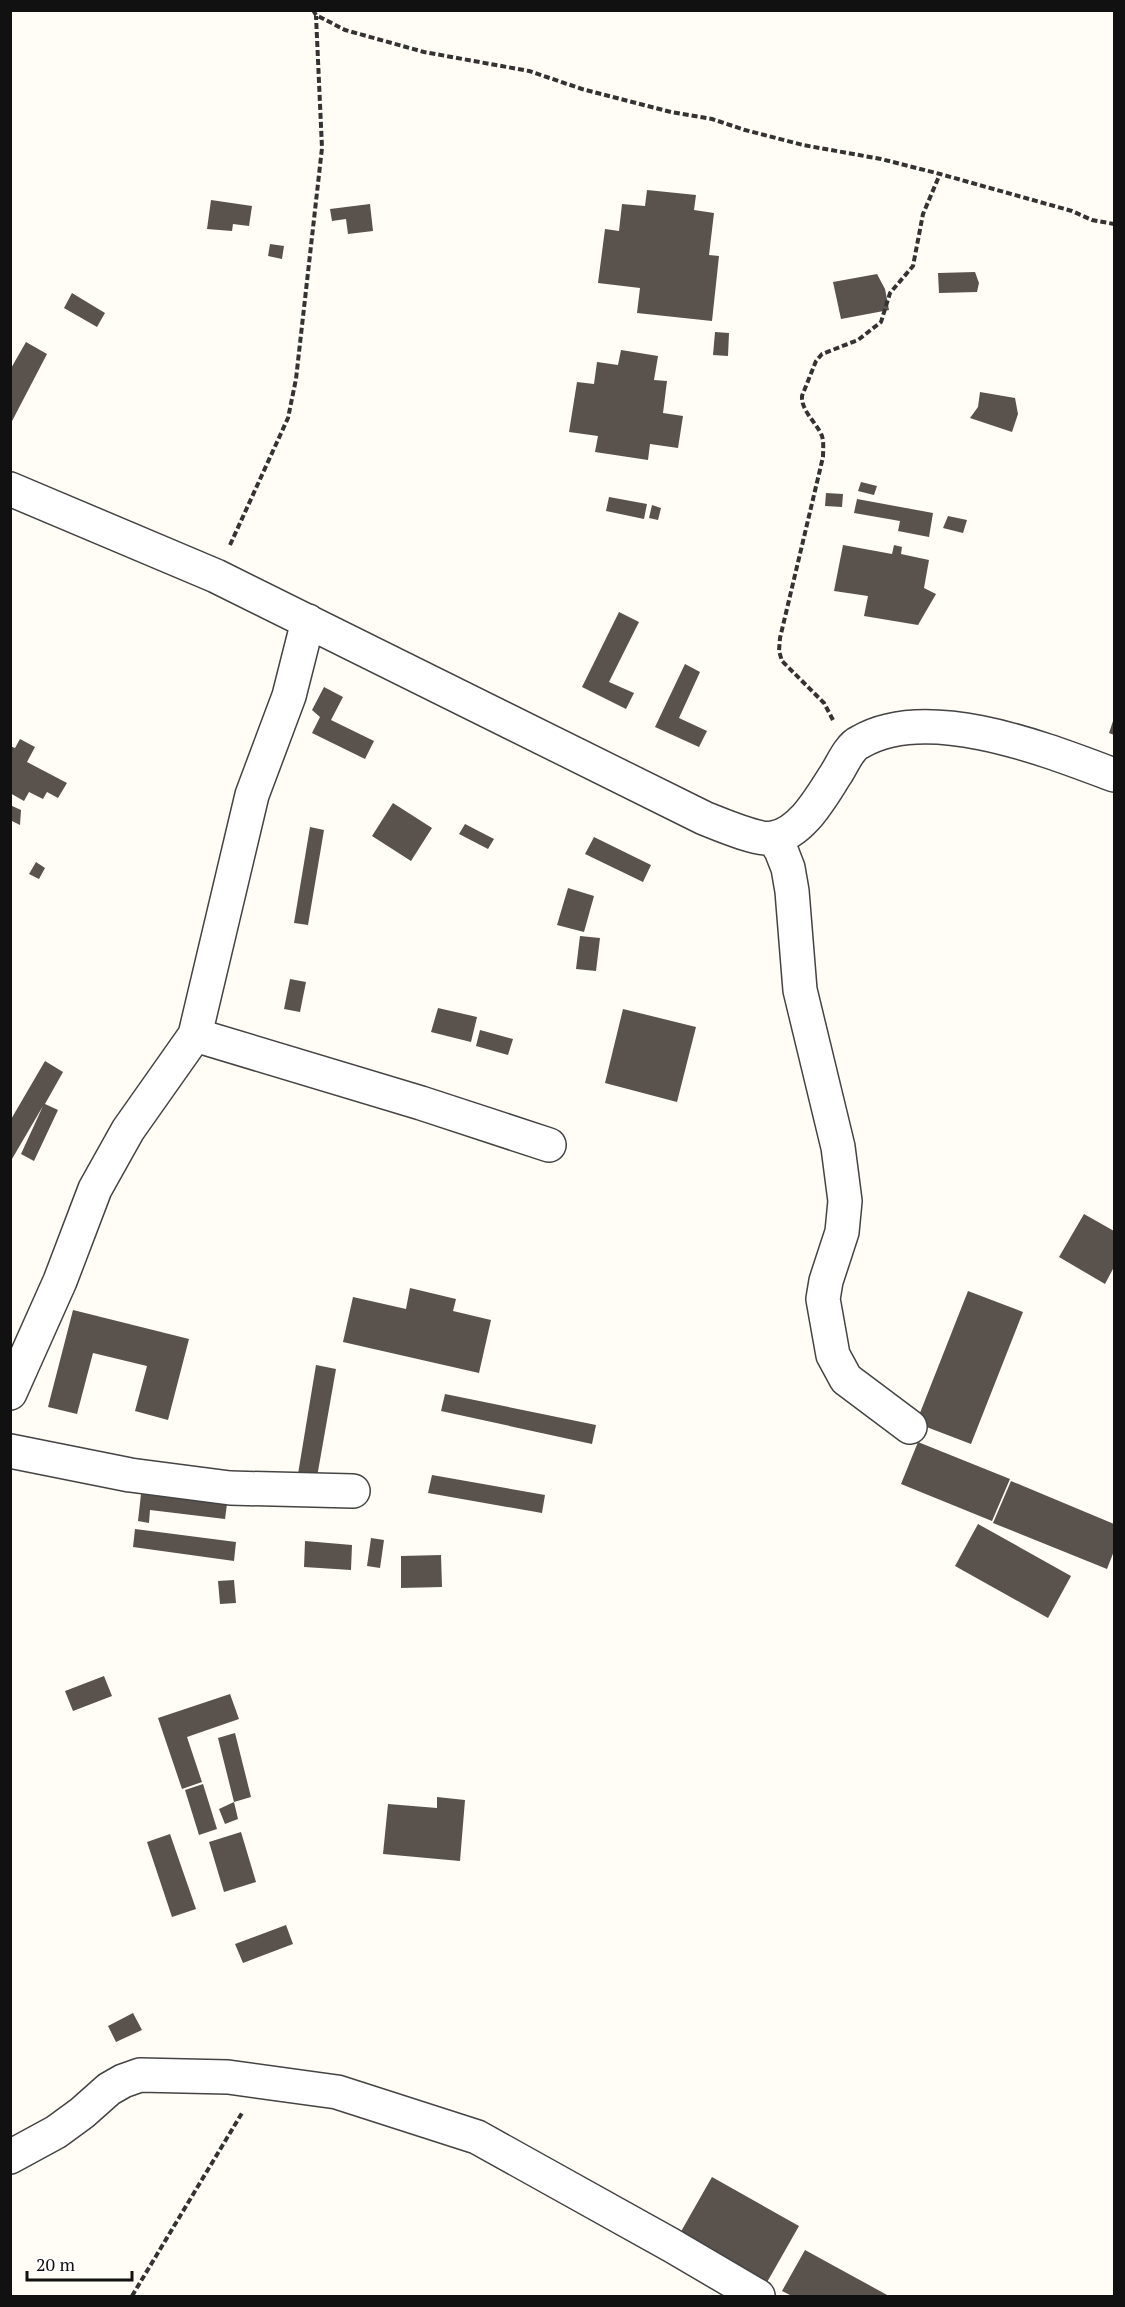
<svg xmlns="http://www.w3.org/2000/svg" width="1125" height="2307" viewBox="0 0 1125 2307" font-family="'PT Serif',serif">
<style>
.building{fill:#5a524d}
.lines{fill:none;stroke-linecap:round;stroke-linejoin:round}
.minor-casing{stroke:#444;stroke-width:36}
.path{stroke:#333;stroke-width:4;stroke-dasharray:6 3;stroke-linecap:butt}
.minor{stroke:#fff;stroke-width:33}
</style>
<rect width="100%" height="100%" fill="#fffdf5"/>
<path class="building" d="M647 190 696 195 694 210 714 213 709 255 719 256 712 321 637 313 640 288 598 283 605 229 619 231 622 204 645 206Z
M211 200 252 206 249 226 233 224 232 231 207 229Z
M370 204 373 231 348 234 346 219 332 221 330 209Z
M270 244 284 246 282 259 268 256Z
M975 272 979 283 977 292 939 293 938 273Z
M877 274 885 289 889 310 841 319 833 282Z
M72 293 105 313 97 327 64 308Z
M715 332 729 333 728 356 713 355Z
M26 342 47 354 10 425V370Z
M621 350 658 356 654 380 667 381 663 413 683 416 678 448 650 444 648 460 595 452 598 436 569 432 577 382 594 384 597 362 618 365Z
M980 392 1015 398 1018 414 1012 432 970 418 978 407Z
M861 482 877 486 874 495 858 491Z
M826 493 843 494 842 507 825 506Z
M609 497 647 504 644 519 606 511Z
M857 499 933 513 929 537 898 531 900 521 854 513Z
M652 505 661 508 658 520 649 518Z
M948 516 967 520 963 533 943 528Z
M843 545 892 554 894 545 902 547 901 554 929 560 924 588 936 594 918 625 864 616 868 596 834 591Z
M619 612 639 622 609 682 634 693 626 709 582 687Z
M685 664 700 672 679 718 707 731 699 747 655 727Z
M324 687 343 697 331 720 374 741 365 759 312 733 320 717 312 710Z
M1114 718V735L1109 733Z
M20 739 35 747 27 762 67 783 58 798 47 792 43 799 29 792 24 801 10 793V746L15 748Z
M393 803 432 828 411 861 372 836Z
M10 805 21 810 20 825 10 820Z
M465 824 494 839 488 849 459 834Z
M310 827 324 830 308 925 294 923Z
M594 837 651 865 643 882 585 854Z
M36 862 45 868 39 879 29 874Z
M568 888 594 896 584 932 557 925Z
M580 936 600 938 596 971 576 969Z
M290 979 306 982 300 1012 284 1009Z
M438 1008 477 1017 471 1042 431 1032Z
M623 1009 696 1027 677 1102 605 1083Z
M480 1030 513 1039 508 1055 476 1046Z
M45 1061 63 1072 45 1104 58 1110 34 1161 21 1154 43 1106 12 1159 10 1158V1121Z
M1084 1214 1114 1231V1267L1105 1284 1059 1257Z
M410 1288 456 1299 453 1311 491 1320 479 1373 343 1342 353 1297 406 1309Z
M968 1291 1023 1312 971 1444 916 1423Z
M73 1310 189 1339 168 1420 135 1411 147 1366 93 1353 77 1414 48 1407Z
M316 1365 336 1369 317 1477 298 1474Z
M445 1394 596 1425 592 1444 441 1411Z
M918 1442 1010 1479 992 1521 901 1484Z
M432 1475 545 1495 542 1513 428 1493Z
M1011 1481 1114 1524V1551L1107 1569 993 1523Z
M141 1494 227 1504 225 1519 150 1510 149 1523 138 1521Z
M978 1524 1071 1576 1048 1618 955 1566Z
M135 1529 236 1542 234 1561 133 1547Z
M371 1538 384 1540 380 1568 367 1566Z
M305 1541 352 1545 351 1570 304 1567Z
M441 1555 442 1587 401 1588V1556Z
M234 1580 236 1603 220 1604 218 1581Z
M104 1676 112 1696 73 1711 65 1691Z
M230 1694 239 1719 187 1737 202 1782 182 1789 158 1718Z
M235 1733 251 1797 234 1802 218 1738Z
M203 1784 217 1829 199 1835 185 1790Z
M437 1797 465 1800 460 1861 383 1854 388 1804 437 1808Z
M234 1802 238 1819 225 1824 219 1809Z
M241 1832 256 1882 224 1892 209 1842Z
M170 1834 196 1909 172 1917 147 1842Z
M286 1925 293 1944 243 1963 235 1944Z
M133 2013 142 2030 116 2042 108 2026Z
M712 2177 799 2226 766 2284 679 2235Z
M805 2250 889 2296H792L782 2291Z"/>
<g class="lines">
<g class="minor-casing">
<path id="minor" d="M10 489 216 576 704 818C719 824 759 841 773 838 802 833 821 797 836 774 842 765 849 747 860 742 928 702 1047 750 1114 775
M773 838 781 850 788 868 792 891 800 990 838 1147 845 1201 842 1232 826 1281 823 1299 833 1355 846 1379 910 1427
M195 1035 421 1103 549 1145
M10 1393 60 1281 95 1189 128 1130 195 1035 252 795 289 696 308 621
M10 1451 130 1475 230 1488 353 1491
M10 2157 56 2132 82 2113 109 2089 123 2081 140 2075 228 2077 337 2092 477 2137 671 2245 758 2296"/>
</g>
<path class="path" d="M313 10 316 15 345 30 424 52 529 71 582 89 671 112 712 119 745 130 803 145 881 159 940 174 1072 211 1092 220 1114 224
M230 545 288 418 296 379 322 148 316 16
M833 720 824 703 782 661 779 651 780 638 823 457C823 450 824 443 822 436 817 423 801 411 802 396L816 361 822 354 858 340 881 322 890 293 913 266 923 214 940 174
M132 2296 242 2113"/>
<use href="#minor" class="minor"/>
</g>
<rect width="1125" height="2307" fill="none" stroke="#111111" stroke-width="24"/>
<path d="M27 2271v9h105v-9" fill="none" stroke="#111111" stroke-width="3"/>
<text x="36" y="2271" font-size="18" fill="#111111" stroke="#ffffff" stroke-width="4.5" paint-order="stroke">20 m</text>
</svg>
